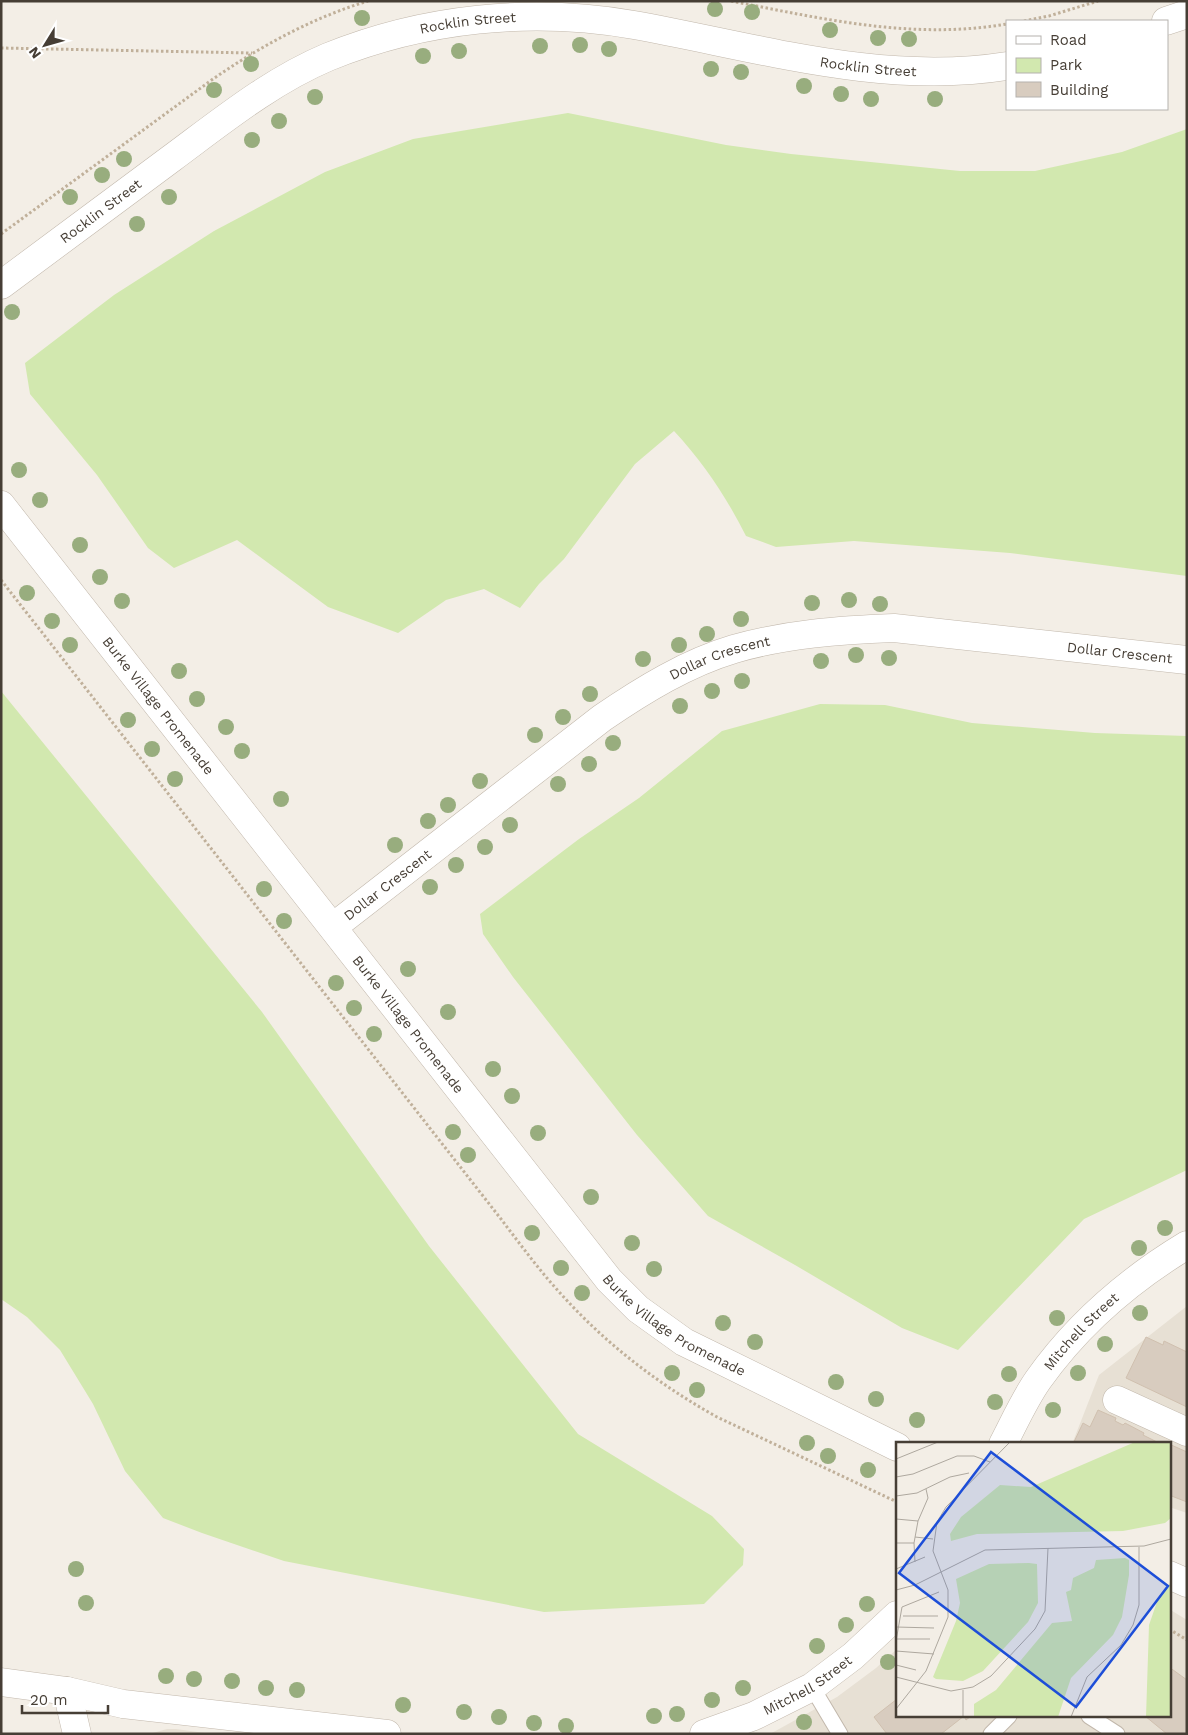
<svg xmlns="http://www.w3.org/2000/svg" width="1188" height="1735" viewBox="0 0 1188 1735" font-family="'Work Sans',sans-serif">
<style>
.residential{fill:#e7e0d4}
.green{fill:#d2e8af}
.building{fill:#d8ccbf;stroke:#d0c0af}
.lines{fill:none;stroke-linecap:round;stroke-linejoin:round}
.service-casing{stroke:#c2b8ac;stroke-width:17}
.minor-casing{stroke:#c2b8ac;stroke-width:29}
.tertiary-casing{stroke:#c2b8ac;stroke-width:29}
.path{stroke:#c0b09a;stroke-width:3;stroke-dasharray:2.5 2.5;stroke-linecap:butt}
.service{stroke:#fff;stroke-width:15}
.minor{stroke:#fff;stroke-width:28}
.tertiary{stroke:#fff;stroke-width:28}
.tree{fill:#98ad7e}
.labels{text-anchor:middle;dominant-baseline:central;stroke-width:4.5;stroke-linejoin:round;paint-order:stroke}
.street-label{font-size:14px;fill:#463e35;stroke:#fff}
.inset-road{fill:none;stroke:#aea89f;stroke-width:1}
.view{fill:#1d4ed8;fill-opacity:0.15;stroke:#1d4ed8;stroke-width:2.5}
.inset-edge{fill:none;stroke:#463e35;stroke-width:2.5}
</style>
<rect width="100%" height="100%" fill="#f3eee6"/>
<path class="residential" d="M1187 1306V1513L1169 1507V1444H1072L1099 1375Z
M1169 1609 1187 1620V1734H770L837 1697 876 1668 897 1649V1716H1169Z
M167 1729H176L212 1734H149Z"/>
<path class="green" d="M568 113 726 145 791 154 960 171H1035L1122 152 1187 129V576L1010 553 854 541 776 547 746 536C727 498 703 462 674 431L635 464 564 559 539 584 520 608 484 589 446 600 398 633 328 607 237 540 174 568 148 548 97 475 30 394 25 363 114 295 214 231 325 172 413 139Z
M1 691 262 1012 429 1246 578 1434 712 1516 744 1549 743 1565 704 1604 544 1612 284 1561 202 1533 163 1518 125 1471 93 1404 60 1350 27 1317 1 1299Z
M820 704 885 705 972 723 1095 733 1187 736V1170L1084 1219 958 1350 902 1328 795 1265 708 1216 637 1135 513 977 483 934 480 914 579 839 639 798 722 731Z"/>
<path class="building" d="M1146 1337 1163 1345 1164 1341 1187 1352V1407L1126 1378Z
M1098 1410 1116 1418 1115 1421 1123 1425 1125 1423 1144 1433 1143 1435 1161 1444H1073L1083 1423 1090 1427Z
M1169 1444 1187 1452V1502L1169 1495Z
M1169 1667 1187 1680V1734H1167L1145 1716H1169Z
M897 1699V1716H971L966 1720 964 1716 941 1734H887L874 1717Z"/>
<g class="lines">
<g class="service-casing">
<path id="service" d="M812 1687 840 1734
M1089 1716 1117 1734
M991 1734 1009 1716"/>
</g>
<g class="minor-casing">
<g id="minor">
<path id="s1" d="M333 927 602 718C643 690 687 663 734 649 786 634 840 630 894 628L1187 660"/>
<path d="M1117 1400 1187 1432"/>
</g>
</g>
<g class="tertiary-casing">
<g id="tertiary">
<path d="M1166 21 1187 14"/>
<path id="s2" d="M1 285C58 243 115 200 172 158 222 121 271 81 328 57 424 18 531 7 634 25 757 47 881 86 1007 66"/>
<path id="s3" d="M1 505 609 1280 638 1309 684 1342 897 1447"/>
<path id="s4" d="M1003 1444C1014 1423 1024 1400 1038 1380 1077 1325 1129 1280 1187 1245"/>
<path d="M1169 1575 1187 1583"/>
<path d="M1 1682 67 1691 123 1704 387 1734"/>
<path d="M67 1691 77 1734"/>
<path id="s5" d="M704 1734 754 1716 812 1687 853 1656 897 1615"/>
</g>
</g>
<path class="path" d="M731 1C824 19 912 40 1007 24
M1024 21 1049 16 1098 1
M1 48 252 53
M1 234 213 79C261 46 312 18 368 1
M1 580 501 1219C520 1244 539 1270 561 1294 606 1344 658 1384 717 1417L897 1502
M1169 1629 1187 1640"/>
<use href="#service" class="service"/>
<use href="#minor" class="minor"/>
<use href="#tertiary" class="tertiary"/>
</g>
<g class="tree">
<circle cx="715" cy="9" r="8"/>
<circle cx="752" cy="12" r="8"/>
<circle cx="362" cy="18" r="8"/>
<circle cx="830" cy="30" r="8"/>
<circle cx="878" cy="38" r="8"/>
<circle cx="909" cy="39" r="8"/>
<circle cx="580" cy="45" r="8"/>
<circle cx="540" cy="46" r="8"/>
<circle cx="609" cy="49" r="8"/>
<circle cx="459" cy="51" r="8"/>
<circle cx="423" cy="56" r="8"/>
<circle cx="251" cy="64" r="8"/>
<circle cx="711" cy="69" r="8"/>
<circle cx="741" cy="72" r="8"/>
<circle cx="804" cy="86" r="8"/>
<circle cx="214" cy="90" r="8"/>
<circle cx="841" cy="94" r="8"/>
<circle cx="315" cy="97" r="8"/>
<circle cx="871" cy="99" r="8"/>
<circle cx="935" cy="99" r="8"/>
<circle cx="279" cy="121" r="8"/>
<circle cx="252" cy="140" r="8"/>
<circle cx="124" cy="159" r="8"/>
<circle cx="102" cy="175" r="8"/>
<circle cx="70" cy="197" r="8"/>
<circle cx="169" cy="197" r="8"/>
<circle cx="137" cy="224" r="8"/>
<circle cx="12" cy="312" r="8"/>
<circle cx="19" cy="470" r="8"/>
<circle cx="40" cy="500" r="8"/>
<circle cx="80" cy="545" r="8"/>
<circle cx="100" cy="577" r="8"/>
<circle cx="27" cy="593" r="8"/>
<circle cx="849" cy="600" r="8"/>
<circle cx="122" cy="601" r="8"/>
<circle cx="812" cy="603" r="8"/>
<circle cx="880" cy="604" r="8"/>
<circle cx="741" cy="619" r="8"/>
<circle cx="52" cy="621" r="8"/>
<circle cx="707" cy="634" r="8"/>
<circle cx="70" cy="645" r="8"/>
<circle cx="679" cy="645" r="8"/>
<circle cx="856" cy="655" r="8"/>
<circle cx="889" cy="658" r="8"/>
<circle cx="643" cy="659" r="8"/>
<circle cx="821" cy="661" r="8"/>
<circle cx="179" cy="671" r="8"/>
<circle cx="742" cy="681" r="8"/>
<circle cx="712" cy="691" r="8"/>
<circle cx="590" cy="694" r="8"/>
<circle cx="197" cy="699" r="8"/>
<circle cx="680" cy="706" r="8"/>
<circle cx="563" cy="717" r="8"/>
<circle cx="128" cy="720" r="8"/>
<circle cx="226" cy="727" r="8"/>
<circle cx="535" cy="735" r="8"/>
<circle cx="613" cy="743" r="8"/>
<circle cx="152" cy="749" r="8"/>
<circle cx="242" cy="751" r="8"/>
<circle cx="589" cy="764" r="8"/>
<circle cx="175" cy="779" r="8"/>
<circle cx="480" cy="781" r="8"/>
<circle cx="558" cy="784" r="8"/>
<circle cx="281" cy="799" r="8"/>
<circle cx="448" cy="805" r="8"/>
<circle cx="428" cy="821" r="8"/>
<circle cx="510" cy="825" r="8"/>
<circle cx="395" cy="845" r="8"/>
<circle cx="485" cy="847" r="8"/>
<circle cx="456" cy="865" r="8"/>
<circle cx="430" cy="887" r="8"/>
<circle cx="264" cy="889" r="8"/>
<circle cx="284" cy="921" r="8"/>
<circle cx="408" cy="969" r="8"/>
<circle cx="336" cy="983" r="8"/>
<circle cx="354" cy="1008" r="8"/>
<circle cx="448" cy="1012" r="8"/>
<circle cx="374" cy="1034" r="8"/>
<circle cx="493" cy="1069" r="8"/>
<circle cx="512" cy="1096" r="8"/>
<circle cx="453" cy="1132" r="8"/>
<circle cx="538" cy="1133" r="8"/>
<circle cx="468" cy="1155" r="8"/>
<circle cx="591" cy="1197" r="8"/>
<circle cx="1165" cy="1228" r="8"/>
<circle cx="532" cy="1233" r="8"/>
<circle cx="632" cy="1243" r="8"/>
<circle cx="1139" cy="1248" r="8"/>
<circle cx="561" cy="1268" r="8"/>
<circle cx="654" cy="1269" r="8"/>
<circle cx="582" cy="1293" r="8"/>
<circle cx="1140" cy="1313" r="8"/>
<circle cx="1057" cy="1318" r="8"/>
<circle cx="723" cy="1323" r="8"/>
<circle cx="755" cy="1342" r="8"/>
<circle cx="1105" cy="1344" r="8"/>
<circle cx="672" cy="1373" r="8"/>
<circle cx="1078" cy="1373" r="8"/>
<circle cx="1009" cy="1374" r="8"/>
<circle cx="836" cy="1382" r="8"/>
<circle cx="697" cy="1390" r="8"/>
<circle cx="876" cy="1399" r="8"/>
<circle cx="995" cy="1402" r="8"/>
<circle cx="1053" cy="1410" r="8"/>
<circle cx="917" cy="1420" r="8"/>
<circle cx="807" cy="1443" r="8"/>
<circle cx="828" cy="1456" r="8"/>
<circle cx="868" cy="1470" r="8"/>
<circle cx="76" cy="1569" r="8"/>
<circle cx="86" cy="1603" r="8"/>
<circle cx="867" cy="1604" r="8"/>
<circle cx="846" cy="1625" r="8"/>
<circle cx="817" cy="1646" r="8"/>
<circle cx="888" cy="1662" r="8"/>
<circle cx="166" cy="1676" r="8"/>
<circle cx="194" cy="1679" r="8"/>
<circle cx="232" cy="1681" r="8"/>
<circle cx="266" cy="1688" r="8"/>
<circle cx="743" cy="1688" r="8"/>
<circle cx="297" cy="1690" r="8"/>
<circle cx="712" cy="1700" r="8"/>
<circle cx="403" cy="1705" r="8"/>
<circle cx="464" cy="1712" r="8"/>
<circle cx="677" cy="1714" r="8"/>
<circle cx="654" cy="1716" r="8"/>
<circle cx="499" cy="1717" r="8"/>
<circle cx="804" cy="1722" r="8"/>
<circle cx="534" cy="1723" r="8"/>
<circle cx="566" cy="1726" r="8"/>
</g>
<g class="labels">
<g class="street-label">
<text stroke="none"><textPath href="#s2" startOffset="544">Rocklin Street</textPath></text>
<text stroke="none"><textPath href="#s2" startOffset="949">Rocklin Street</textPath></text>
<text stroke="none"><textPath href="#s2" startOffset="124">Rocklin Street</textPath></text>
<text stroke="none"><textPath href="#s1" startOffset="879">Dollar Crescent</textPath></text>
<text stroke="none"><textPath href="#s1" startOffset="474">Dollar Crescent</textPath></text>
<text stroke="none"><textPath href="#s3" startOffset="255">Burke Village Promenade</textPath></text>
<text stroke="none"><textPath href="#s1" startOffset="69">Dollar Crescent</textPath></text>
<text stroke="none"><textPath href="#s3" startOffset="660">Burke Village Promenade</textPath></text>
<text stroke="none"><textPath href="#s3" startOffset="1065">Burke Village Promenade</textPath></text>
<text stroke="none"><textPath href="#s4" startOffset="138">Mitchell Street</textPath></text>
<text stroke="none"><textPath href="#s5" startOffset="115">Mitchell Street</textPath></text>
</g>
</g>
<g transform="translate(896 1442)">
<rect width="275" height="275" fill="#f3eee6"/>
<path d="M239 0H275V76L269 81 227 89 81 92 55 99 54 92 65 75 104 43 135 45ZM229 116 233 118V133L226 175 217 193 175 236 162 275H78V262L100 248 156 181 176 179 170 150 175 148 177 136 198 126 200 118ZM133 121 141 122 142 161 132 180 87 229 67 239 40 237 37 235 60 179 64 161 60 137 93 122ZM275 140V275H250L253 183 262 157Z" fill="#d2e8af"/>
<path class="inset-road" d="M0 17 42 0M0 35 17 32 61 14H78L94 20M0 54 21 51 54 35 73 31M0 77 22 79M19 95 37 97M0 101H18M19 120 18 101 22 79 32 56 30 47M0 127 29 115M0 148 19 143 89 108 248 104 275 97M7 174H42M0 185 38 186M0 197H34M0 199 6 165 43 150M0 209 38 212M0 223 20 228M0 235 55 249 77 245 95 234 139 187 149 169 152 106M67 248V275M0 267 30 229 52 175V148L37 109 41 80 50 65 114 0M175 275 191 235 225 203 237 183 243 163V105"/>
<path class="view" d="M95 10 272 144 180 265 3 131Z"/>
<rect width="275" height="275" class="inset-edge"/>
</g>
<rect width="1188" height="1735" fill="none" stroke="#463e35" stroke-width="5"/>
<rect x="1006" y="20" width="162" height="90" fill="#ffffff" stroke="#b5b2ae"/>
<rect x="1016" y="36" width="25" height="8" fill="#ffffff" stroke="#b5b2ae"/>
<text x="1050" y="45" font-size="15" fill="#463e35">Road</text>
<rect x="1016" y="58" width="25" height="15" fill="#d2e8af" stroke="#b5b2ae"/>
<text x="1050" y="70" font-size="15" fill="#463e35">Park</text>
<rect x="1016" y="82" width="25" height="15" fill="#d8ccbf" stroke="#b5b2ae"/>
<text x="1050" y="95" font-size="15" fill="#463e35">Building</text>
<g transform="translate(45 45) rotate(233)" stroke="#ffffff" stroke-width="4" paint-order="stroke">
<path d="M0-4L9 19L0 12L-9 19Z" fill="#463e35"/>
<text y="-8" font-size="14" font-weight="bold" text-anchor="middle" fill="#463e35">N</text>
</g>
<path d="M22 1705v8h86v-8" fill="none" stroke="#463e35" stroke-width="2.5"/>
<text x="30" y="1705" font-size="15" fill="#463e35" stroke="#ffffff" stroke-width="4" paint-order="stroke">20 m</text>
</svg>
